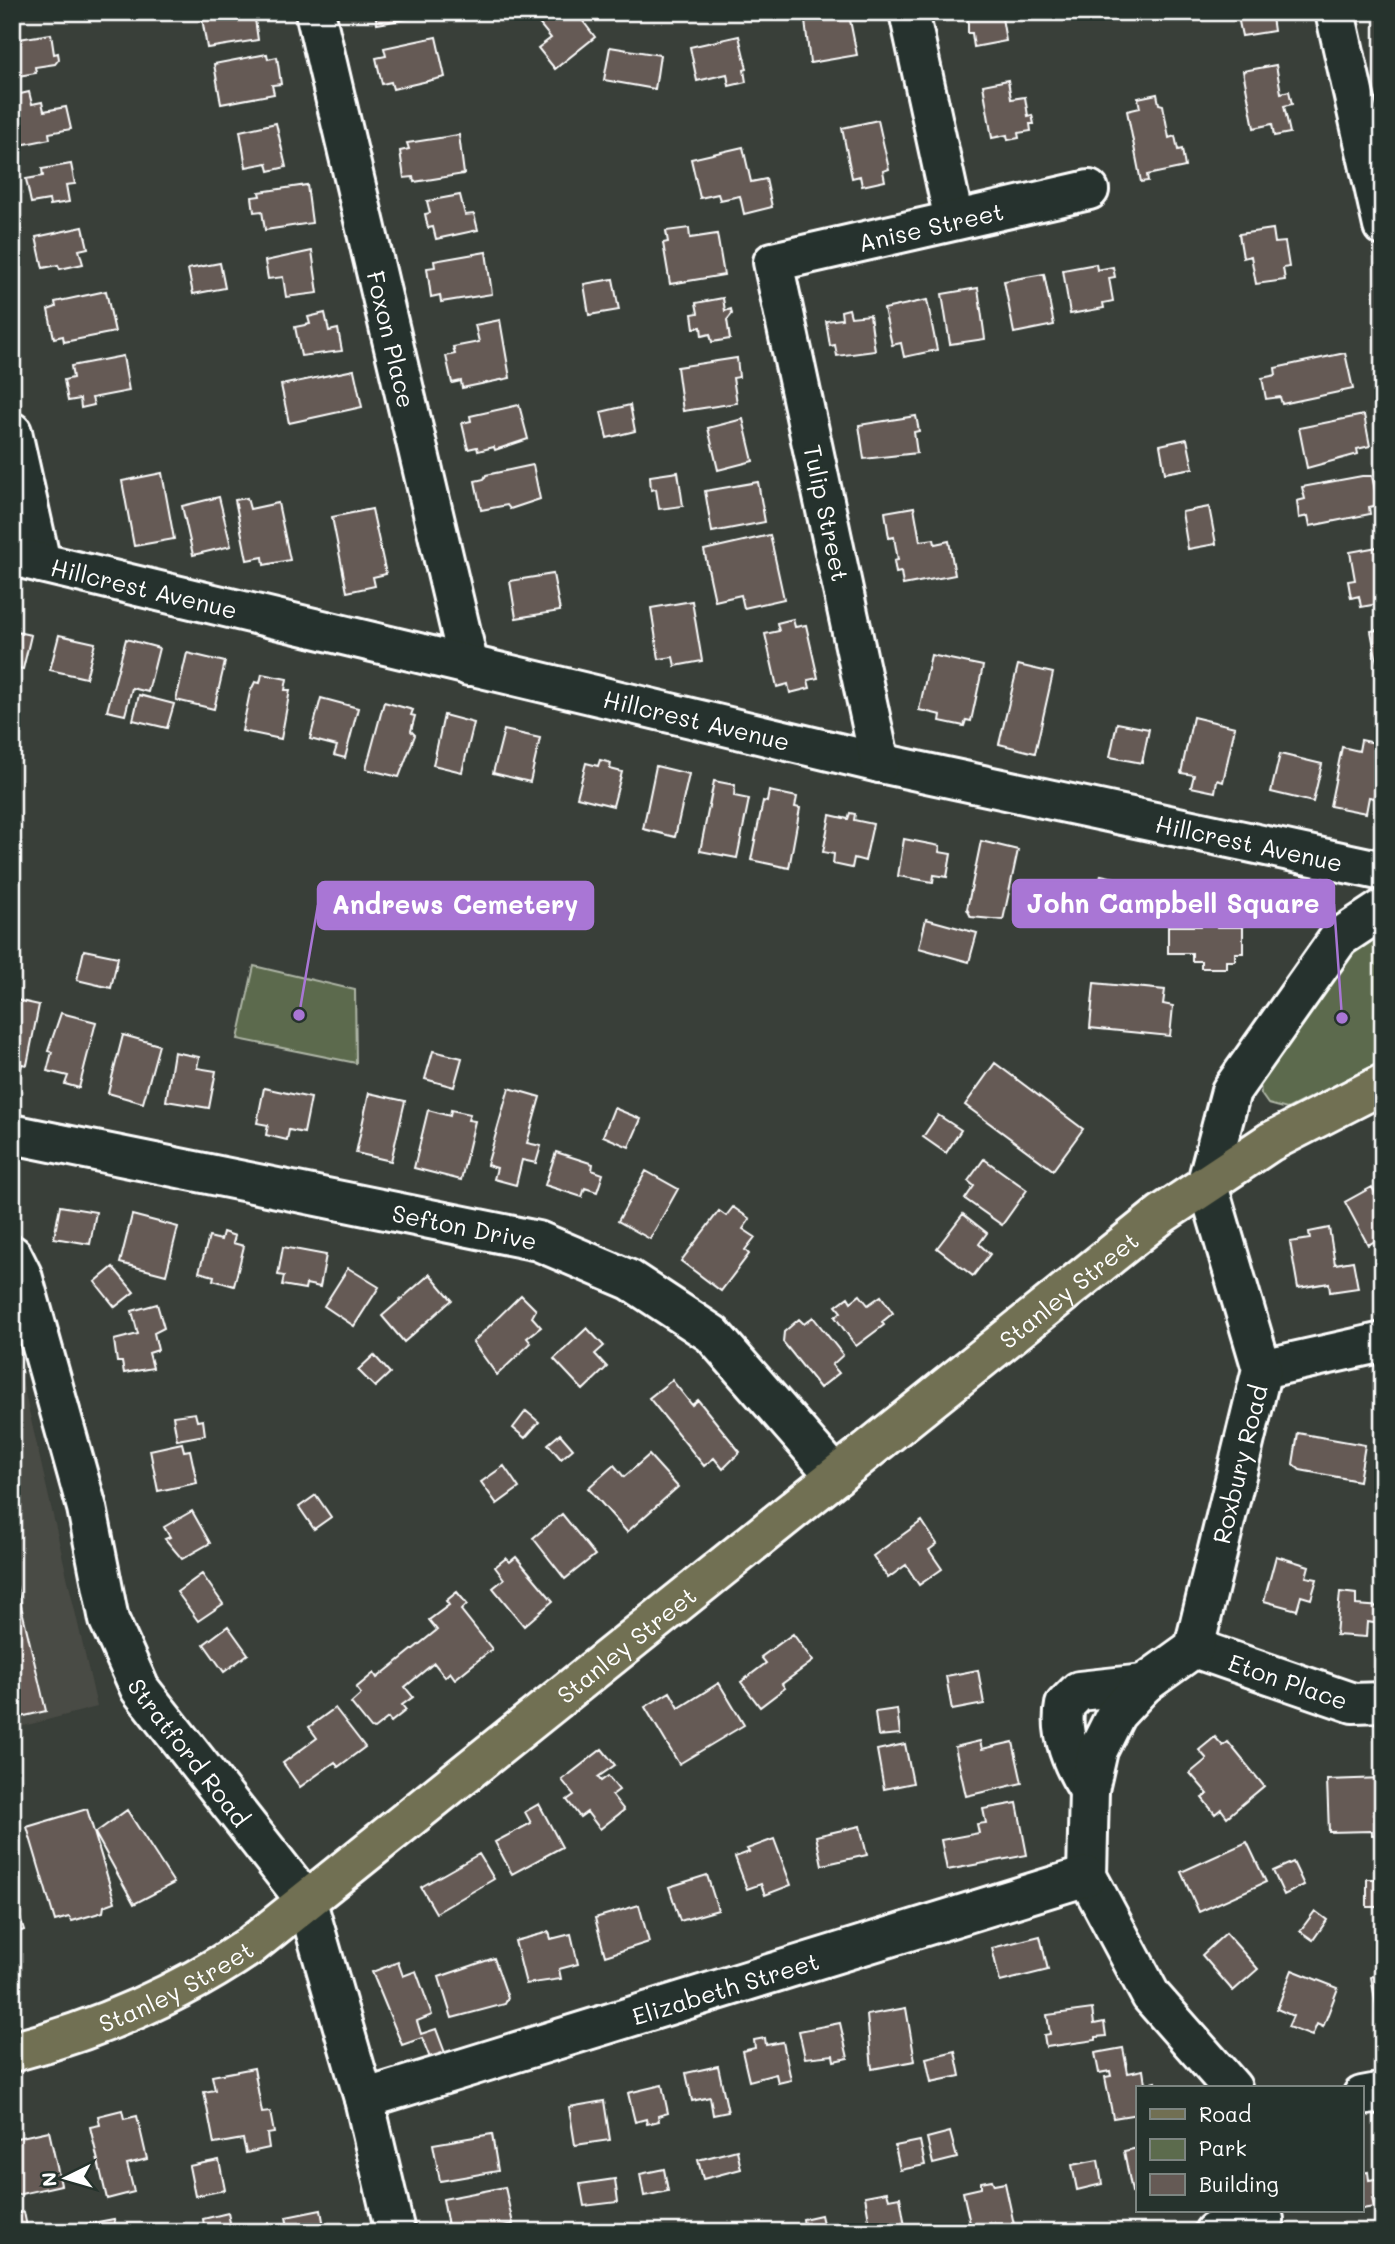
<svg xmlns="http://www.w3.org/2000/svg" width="1395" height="2244" viewBox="0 0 1395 2244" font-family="Mali,sans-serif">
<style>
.built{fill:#4a4b45}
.green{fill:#5c6b4d;stroke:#aeb5a6;stroke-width:2}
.building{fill:#655a55;stroke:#fff;stroke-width:2}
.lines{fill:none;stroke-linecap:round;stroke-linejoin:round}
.minor-casing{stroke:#fff;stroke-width:44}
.major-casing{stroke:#fff;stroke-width:44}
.minor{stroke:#26332d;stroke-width:38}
.major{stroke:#716f52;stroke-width:38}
.labels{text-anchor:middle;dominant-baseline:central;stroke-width:6;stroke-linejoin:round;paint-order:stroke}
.street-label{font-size:24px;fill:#fff;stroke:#26332d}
.leader{fill:none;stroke:#a976d5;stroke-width:2.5}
.callout-dot{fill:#a976d5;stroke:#26332d;stroke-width:2.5}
.callout{fill:#a976d5;stroke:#a976d5;stroke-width:2.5}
.callout-label{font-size:26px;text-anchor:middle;font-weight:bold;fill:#fff}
</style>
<rect width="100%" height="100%" fill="#393f39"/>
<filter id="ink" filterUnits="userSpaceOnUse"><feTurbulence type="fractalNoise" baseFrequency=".0143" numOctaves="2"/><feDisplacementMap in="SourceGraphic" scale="14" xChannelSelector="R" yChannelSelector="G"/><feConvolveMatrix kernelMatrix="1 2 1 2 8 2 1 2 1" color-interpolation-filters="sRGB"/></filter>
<g filter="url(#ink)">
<path class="built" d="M12 1337 97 1707 12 1729Z"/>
<path class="green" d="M1383 933V1061L1287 1109 1268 1104 1261 1094 1260 1083 1350 952Z
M254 966 355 990 356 1063 238 1039Z"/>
<path class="building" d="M201 12H254L258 40 207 48Z
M375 12H412L413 18 377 24Z
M548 12H576L595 37 555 69 538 48 551 38 537 21Z
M804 12H835L836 17 849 15 857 55 810 63Z
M968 12H1001L1006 41 974 47 972 33H968Z
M1237 12H1281L1282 15 1272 17 1274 31 1242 36Z
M51 34 54 54 58 53 59 59 55 64 35 67 36 73 12 77V40Z
M739 36 747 69 744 70 746 82 729 86 727 74 697 81 690 47Z
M436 37 445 77 393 89 391 82 382 84 376 58 386 56 384 48Z
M610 47 660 55 655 89 604 80Z
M267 54 268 59 277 57 281 84 272 85 274 94 221 104 214 64Z
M1276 65 1281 93 1289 91 1292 104 1284 106 1290 133 1274 136 1272 124 1254 128 1243 71Z
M1008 80 1011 99 1025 97 1028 116 1032 115 1034 124H1030L1031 131 1018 133 1019 138 1008 140 1007 135 992 138 983 85Z
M29 92 32 104 42 102 44 111 66 107 71 129 49 133 50 139 15 146 12 96Z
M1157 94 1159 104 1163 105 1169 138 1175 136 1178 150 1182 149 1185 167 1147 175 1148 181 1141 182 1127 111 1140 108 1138 98Z
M878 120 889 169 883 171 885 181 862 186 860 176 852 178 842 128Z
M276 123 286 167 269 171 267 163 246 167 240 131Z
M459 135 464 174 414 182 413 177 404 178 400 151 409 149 407 143Z
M743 147 751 182 766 179 772 207 744 214 740 196 720 200 718 194 700 198 691 159Z
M71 164 75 184 66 185 69 202 50 205 49 200 31 203 26 179 43 176 42 169Z
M307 185 312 223 265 230 262 211 254 212 252 197 260 196 259 192Z
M460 195 465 215 474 214 478 230 436 239 433 227 428 228 425 214 430 213 427 201Z
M83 227 88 248 79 250 83 264 60 269 58 265 43 268 36 237Z
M689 228 690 238 717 234 724 275 670 284 663 243 668 242 666 231Z
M1273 229 1275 243 1285 242 1289 267 1283 268 1285 280 1256 284 1251 256 1243 258 1239 234Z
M312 251 318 293 286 297 283 277 268 279 265 261Z
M486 252 492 294 441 302 440 295 431 297 427 268 435 267 434 261Z
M220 263 225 288 193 294 188 269Z
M1096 264 1097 270 1113 267 1115 277 1109 278 1113 301 1103 303 1104 308 1070 314 1063 270Z
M1044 274 1054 325 1014 333 1004 281Z
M613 279 619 310 589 315 584 284Z
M978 288 985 339 950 344 942 294Z
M106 291 115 332 64 342 63 336 54 338 48 310 56 307 55 302Z
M723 298 725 311 731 309 732 314 727 320 730 339 712 342 710 334 702 336 701 327 694 328 692 314 698 313 696 303Z
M927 300 937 350 904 357 901 343 892 345 884 309Z
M849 309 851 317 870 315 875 351 837 356 835 345 830 346 826 321 842 319 841 311Z
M325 313 329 331 338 329 342 351 301 356 295 327 310 324 308 317Z
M500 320 510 378 462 388 461 381 452 383 446 356 455 354 453 347 479 342 475 325Z
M1345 353 1353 389 1282 404 1280 397 1266 399 1262 378 1276 375 1275 368Z
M123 356 129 391 92 398 94 405 81 408 80 399 68 401 64 380 73 378 71 366Z
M737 358 739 377 733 378 737 403 683 411 677 367Z
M354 370 362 407 289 423 281 385Z
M519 405 528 439 495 450 494 447 478 451 477 447 468 449 462 423 471 421 470 416Z
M630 405 635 431 607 438 601 412Z
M1364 415 1370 446 1357 449 1358 454 1307 468 1299 428Z
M916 416 919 431 914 432 917 453 864 459 859 425Z
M743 419 753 461 718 470 708 428Z
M1187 439 1193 468 1165 473 1160 445Z
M533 465 540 499 510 509 507 505 481 510 475 481 484 479 486 475Z
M678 472 683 506 659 509 656 489 651 490 650 476Z
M162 473 174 539 134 546 122 481Z
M1362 476H1372L1378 505 1369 507 1370 514 1310 526 1308 516 1299 518 1297 501 1305 499 1302 487Z
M758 482 765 522 712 532 705 491Z
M219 497 231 546 193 555 182 506Z
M247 498 250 509 278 503 290 560 264 565 263 557 247 560 235 500Z
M914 507 920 541 934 539 935 544 949 541 955 575 903 585 901 572 896 573 894 561 898 560 894 537 889 538 885 512Z
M1209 507 1216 544 1188 549 1182 512Z
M372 509 386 574 373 577 375 586 347 592 332 517Z
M770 535 784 599 744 608 741 595 715 601 704 550Z
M1383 546V603L1361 607 1359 596 1351 598 1348 581 1355 580 1350 552Z
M553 574 560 611 516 618 510 581Z
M692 601 702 661 675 666 673 657 659 659 651 608Z
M793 619 795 627 806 625 818 678 808 680 810 688 790 693 788 684 777 687 765 634 779 631 777 623Z
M1383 629V682L1381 683 1371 631Z
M12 631 31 635 23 669 12 667Z
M59 635 95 643 86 678 50 670Z
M126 639 159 648 148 692 132 688 125 715 107 711Z
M187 653 225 662 214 709 176 700Z
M931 655 983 666 971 721 966 720 964 726 940 721 941 715 919 710Z
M1018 665 1053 673 1035 753 999 744Z
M262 674 287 679 285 690H290L281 739 242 731 250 692 255 682 260 683Z
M139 695 174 704 167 728 133 720Z
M321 698 358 708 345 758 334 755 337 746 310 739Z
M384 702 413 710 411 715 415 716 411 731 415 735 399 777 366 769Z
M444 715 474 723 462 772 433 765Z
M1193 717 1235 727 1223 782 1217 780 1215 792 1191 787 1194 775 1181 773Z
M1117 723 1149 729 1142 763 1110 757Z
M504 730 540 738 530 782 493 773Z
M1361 740 1380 744 1374 778 1378 779 1374 798 1369 797 1366 813 1330 806 1342 747 1359 751Z
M1280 754 1322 764 1313 802 1271 792Z
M600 760 611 763 610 769 622 772 613 806 577 797 586 763 598 766Z
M656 766 689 774 675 837 643 829Z
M714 781 735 785 734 796 749 799 737 858 700 851Z
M769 791 797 797 795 807 800 808 789 868 751 860 763 801 767 802Z
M850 813 855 814 854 820 873 824 865 861 854 858 852 868 833 864 834 854 823 852 830 815 848 819Z
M904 839 940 846 939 852 951 854 947 877 934 875 933 882 898 876Z
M981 841 1018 850 1003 920 971 917 967 909Z
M1101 875 1143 884 1133 927 1092 919Z
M1200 911H1217V927H1243V953H1235V961H1226V968H1201V961H1192V953H1168V926H1201Z
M926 919 977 933 969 962 919 948Z
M84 950 118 957 111 988 77 980Z
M1094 983 1165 990 1163 1004 1173 1006 1170 1036 1090 1028Z
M12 999 39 1005 27 1065 22 1064 19 1076 12 1075Z
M61 1013 96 1022 79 1088 65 1084 68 1076 47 1071 52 1052 48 1051Z
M123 1035 159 1045 143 1103 108 1093Z
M433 1051 462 1058 454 1087 425 1079Z
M174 1052 199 1057 197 1068 216 1071 209 1108 166 1101Z
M995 1063 1083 1129 1053 1170 965 1105Z
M264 1088 311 1098 304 1133 289 1130 287 1140 266 1135 268 1125 257 1123Z
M509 1088 540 1097 527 1143 541 1146 536 1163 522 1160 516 1185 494 1179 497 1168 487 1165Z
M369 1093 405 1101 391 1161 356 1153Z
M614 1108 641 1119 629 1147 603 1136Z
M428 1110 450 1116 451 1110 470 1114 468 1120 475 1121 461 1180 414 1168Z
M938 1115 961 1130 946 1153 923 1137Z
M556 1152 593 1164 592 1170 603 1174 597 1192 585 1188 582 1197 545 1185Z
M984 1159 1027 1190 1002 1225 965 1199 974 1186 968 1181Z
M646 1171 678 1189 650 1239 618 1221Z
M1372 1187 1383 1208V1237L1368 1245 1345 1202Z
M60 1206 96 1212 90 1244 54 1238Z
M733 1207 750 1219 743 1229 755 1237 745 1250 749 1254 721 1291 681 1261 719 1211 726 1216Z
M963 1214 987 1233 979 1244 990 1254 973 1276 937 1248Z
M132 1215 178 1227 166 1275 120 1263Z
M1329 1228 1335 1264 1353 1261 1358 1288 1330 1292 1329 1283 1298 1288 1290 1242 1310 1239 1309 1232Z
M223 1232 235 1236 233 1243 244 1246 234 1286 213 1280 214 1276 199 1272 209 1237 221 1240Z
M283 1247 326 1255 320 1287 306 1284 305 1289 282 1285 284 1276 278 1275Z
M113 1267 134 1292 115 1307 95 1282Z
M348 1268 379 1287 354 1326 324 1306Z
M430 1274 452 1300 404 1342 382 1316Z
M521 1295 536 1310 532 1317 541 1327 527 1338 531 1343 497 1375 473 1342Z
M860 1295 868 1305 881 1296 893 1313 882 1322 884 1325 856 1346 835 1317 841 1312 836 1306 848 1297 851 1302Z
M157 1304 164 1328 154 1333 158 1350 149 1353 153 1368 124 1373 122 1362H117L114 1340 138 1334 132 1311Z
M813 1317 843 1355 832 1365 839 1373 820 1388 783 1342 784 1332 799 1319 804 1324Z
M587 1328 604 1346 595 1354 607 1367 583 1390 554 1359Z
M374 1355 390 1373 375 1387 358 1370Z
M672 1380 692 1405 698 1400 740 1452 723 1469 714 1458 704 1466 649 1398Z
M526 1411 539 1422 525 1438 513 1428Z
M195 1413 197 1421 203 1420 205 1435 177 1440 173 1416Z
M1298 1433 1365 1445 1359 1481 1300 1470 1293 1464Z
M560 1434 573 1449 561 1459 548 1444Z
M182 1443 184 1451 190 1450 197 1483 158 1491 150 1450Z
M649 1455 678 1487 627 1532 588 1488 614 1465 624 1477Z
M504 1466 519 1488 497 1504 481 1482Z
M316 1495 331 1517 314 1529 299 1507Z
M192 1511 210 1543 182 1559 165 1539 170 1537 164 1527Z
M562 1514 595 1555 565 1579 533 1538Z
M922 1521 937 1544 929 1550 942 1569 919 1585 906 1565 888 1578 873 1556Z
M1276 1556 1309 1566 1306 1577 1317 1579 1311 1599 1301 1596 1297 1610 1264 1601Z
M516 1557 553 1601 524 1626 493 1588 504 1579 495 1567 506 1558 510 1562Z
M12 1568 46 1711 12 1719Z
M202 1574 223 1604 198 1621 177 1592Z
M457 1592 467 1604 461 1610 492 1649 455 1679 450 1672 445 1677 434 1663 405 1687 413 1697 402 1705 406 1710 391 1722 388 1718 374 1729 371 1728 351 1703 361 1694 356 1688 374 1673 377 1678 437 1630 429 1620 449 1605 446 1601Z
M1340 1592 1356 1594V1605L1383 1607 1381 1624 1367 1622 1366 1637 1336 1635Z
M228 1626 248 1654 224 1672 204 1644Z
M793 1634 813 1661 782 1684 785 1688 760 1707 741 1682 766 1663 761 1657Z
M978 1670 984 1704 952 1710 946 1676Z
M719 1683 744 1725 679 1764 645 1707 670 1692 679 1708Z
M335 1708 365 1747 338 1767 335 1762 300 1787 283 1763 317 1738 309 1727Z
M897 1709 900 1734 878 1736 875 1712Z
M1215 1737 1223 1746 1228 1742 1264 1786 1227 1817 1221 1809 1215 1814 1202 1798 1208 1794 1190 1773 1207 1759 1199 1750Z
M980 1741 982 1749 1013 1742 1022 1783 966 1796 955 1747Z
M905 1744 913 1783 884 1789 877 1750Z
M602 1749 615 1765 598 1777 601 1781 608 1776 619 1790 612 1795 624 1810 600 1829 587 1812 580 1817 567 1800 574 1795 562 1780Z
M1383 1778V1835H1372V1831L1329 1832 1327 1780Z
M1017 1803 1027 1855 947 1870 941 1840 979 1833 977 1824 986 1823 983 1809Z
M539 1804 562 1847 512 1874 495 1842 531 1823 525 1812Z
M87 1809 115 1902 104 1906 103 1912 72 1921 69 1917 55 1921 27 1827Z
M127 1810 174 1883 134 1904 95 1833Z
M860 1826 867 1855 822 1865 816 1836Z
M774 1839 791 1885 765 1895 761 1884 747 1889 735 1857 749 1852 747 1849Z
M1247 1842 1266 1882 1199 1912 1181 1872Z
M479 1854 494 1879 436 1913 421 1887Z
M1293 1862 1304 1885 1284 1895 1273 1871Z
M707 1875 718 1910 680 1921 669 1887Z
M1367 1879H1383V1907H1367Z
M12 1891 24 1930 12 1934Z
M639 1905 649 1942 605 1956 595 1918Z
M1315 1911 1327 1920 1313 1940 1300 1931Z
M549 1932 551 1939 571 1934 578 1964 559 1969 561 1979 526 1984 515 1941Z
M1226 1933 1258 1969 1233 1991 1202 1955Z
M1040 1936 1048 1970 1000 1982 992 1948Z
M494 1958 508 1998 505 2004 452 2018 439 1977Z
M398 1962 403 1976 416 1971 432 2015 417 2021 421 2034 436 2029 445 2053 430 2058 422 2038 402 2045 372 1972Z
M1292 1970 1338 1988 1323 2027 1317 2024 1312 2036 1288 2027 1293 2016 1277 2009Z
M1383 1972V2038H1382L1371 1977Z
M906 2008 915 2061 872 2069 867 2015Z
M1092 2009 1094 2024 1104 2022 1106 2036 1096 2037V2040L1046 2047 1044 2035 1050 2034 1047 2015Z
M840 2023 848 2058 834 2061 833 2055 805 2058 799 2031Z
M765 2038 766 2045 783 2042 791 2080 778 2083 776 2074 749 2081 742 2051 755 2048 754 2040Z
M1123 2048 1128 2073 1143 2070 1145 2084 1156 2082 1157 2088H1138V2114L1113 2118 1105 2077 1111 2076 1110 2071 1099 2073 1095 2053Z
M955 2051 960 2076 931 2082 926 2058Z
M718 2066 728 2112 713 2115 710 2097 692 2101 686 2073Z
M254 2068 262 2113 270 2112 274 2133 267 2134 269 2148 246 2153 243 2139 214 2144 204 2092 215 2090 212 2076Z
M662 2085 668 2113 658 2116 659 2121 647 2124 646 2119 635 2122 628 2093Z
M604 2101 610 2140 575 2145 569 2107Z
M122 2110 124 2119 137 2116 147 2159 127 2164 134 2192 107 2199 90 2127 100 2125 98 2116Z
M49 2131 61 2185 12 2196V2139Z
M950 2132 957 2158 933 2164 927 2138Z
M492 2134 498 2171 440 2181 433 2144Z
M920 2141 925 2165 900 2170 895 2146Z
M1138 2148V2197H1137L1136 2191 1132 2192 1124 2151Z
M737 2150 741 2169 703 2179 698 2160Z
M219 2160 225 2190 195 2196 189 2166Z
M1098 2160 1102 2184 1077 2190 1072 2165Z
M664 2169 668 2191 644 2196 640 2174Z
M1368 2172 1369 2180 1381 2178 1383 2196 1372 2198 1374 2207 1362 2209V2173Z
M615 2179 618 2202 584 2206 580 2184Z
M992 2180 994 2185 1005 2183 1015 2229 1011 2232H972L963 2192 981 2188V2182Z
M505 2187 513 2224 477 2232H449L443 2199Z
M887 2192 889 2199 900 2197 906 2232H871L865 2196Z
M321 2210 325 2232H289L286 2217Z
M24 2212 28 2232H12V2215Z
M228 2213 232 2232H205L203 2219Z
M821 2215 824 2228 838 2225 840 2232H805L803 2219Z
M114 2219 117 2232H89L87 2224Z"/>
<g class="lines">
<g class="minor-casing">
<g id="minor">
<path id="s1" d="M315 12 469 666"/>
<path d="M909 12 954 220"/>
<path d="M1335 12 1383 226"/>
<path d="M12 432 41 563"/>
<path id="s2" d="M12 556 880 763 1383 871"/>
<path id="s3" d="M880 763 773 262 1089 190"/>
<path id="s4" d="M12 1134 538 1241 630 1280 712 1334 836 1476"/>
<path id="s5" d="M12 1255 22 1275 87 1508 109 1620 140 1689 307 1902 364 2099 395 2232"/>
<path d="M1262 1369 1383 1342"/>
<path id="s6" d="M1194 1648 1353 1703 1383 1702"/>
<path d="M1089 1790C1073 1766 1059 1734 1065 1705L1079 1691 1144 1684"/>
<path id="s7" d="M1232 2088 1151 1996 1087 1876 1089 1790 1098 1750 1116 1714 1144 1684 1194 1648 1262 1369 1207 1182 1231 1091 1339 938 1383 909"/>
<path d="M1362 2096 1383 2092"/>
<path id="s8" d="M364 2099 1087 1876"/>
<path d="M1214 2232 1264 2220"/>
</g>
</g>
<g class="major-casing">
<g id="major">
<path id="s9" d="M12 2052C97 2030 178 1995 250 1946L1162 1214 1270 1142 1383 1084"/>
</g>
</g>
<use href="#minor" class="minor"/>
<use href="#major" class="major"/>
</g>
</g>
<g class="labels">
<g class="street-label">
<text stroke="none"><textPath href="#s3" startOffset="674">Anise Street</textPath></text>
<text stroke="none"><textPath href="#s1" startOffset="336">Foxon Place</textPath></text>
<text transform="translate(827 513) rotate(78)">Tulip Street</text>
<text stroke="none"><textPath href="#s2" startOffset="136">Hillcrest Avenue</textPath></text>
<text stroke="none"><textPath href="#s2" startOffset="704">Hillcrest Avenue</textPath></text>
<text stroke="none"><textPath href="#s2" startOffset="1270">Hillcrest Avenue</textPath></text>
<text stroke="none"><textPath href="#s4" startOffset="462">Sefton Drive</textPath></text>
<text stroke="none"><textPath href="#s9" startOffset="1311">Stanley Street</textPath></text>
<text stroke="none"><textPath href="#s7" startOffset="718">Roxbury Road</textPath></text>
<text stroke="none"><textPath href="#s9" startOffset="744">Stanley Street</textPath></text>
<text stroke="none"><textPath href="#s6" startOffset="100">Eton Place</textPath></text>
<text stroke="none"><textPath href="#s5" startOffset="534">Stratford Road</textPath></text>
<text stroke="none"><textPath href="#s9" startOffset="177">Stanley Street</textPath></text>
<text stroke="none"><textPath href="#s8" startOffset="378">Elizabeth Street</textPath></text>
</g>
</g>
<path class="leader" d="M1342 1018L1334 904M299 1015L318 905"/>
<g class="callout-dot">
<circle cx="1342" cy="1018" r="7"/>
<circle cx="299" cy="1015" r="7"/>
</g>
<g class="callout">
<rect x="1013" y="880" width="321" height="47" rx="7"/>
<rect x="318" y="882" width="275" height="47" rx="7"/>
</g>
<g class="callout-label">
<text x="1173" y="913">John Campbell Square</text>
<text x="455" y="914">Andrews Cemetery</text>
</g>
<rect width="1395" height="2244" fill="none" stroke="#26332d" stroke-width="42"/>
<rect x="21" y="21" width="1353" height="2202" fill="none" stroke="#fff" stroke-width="2.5" filter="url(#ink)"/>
<rect x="1136" y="2086" width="228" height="126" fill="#26332d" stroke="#7d8581" stroke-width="2"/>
<rect x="1150" y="2109" width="35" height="10" fill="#716f52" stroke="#7d8581" stroke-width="2"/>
<text x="1199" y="2122" font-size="21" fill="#ffffff">Road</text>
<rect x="1150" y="2139" width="35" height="21" fill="#5c6b4d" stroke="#7d8581" stroke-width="2"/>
<text x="1199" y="2156" font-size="21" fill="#ffffff">Park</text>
<rect x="1150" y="2174" width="35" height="21" fill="#655a55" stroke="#7d8581" stroke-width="2"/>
<text x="1199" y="2192" font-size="21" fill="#ffffff">Building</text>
<g transform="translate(66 2178) rotate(265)" stroke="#26332d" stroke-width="5" paint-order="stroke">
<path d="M0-5L12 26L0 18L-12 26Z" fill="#ffffff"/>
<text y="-10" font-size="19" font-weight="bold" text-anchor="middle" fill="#ffffff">N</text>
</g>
</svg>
